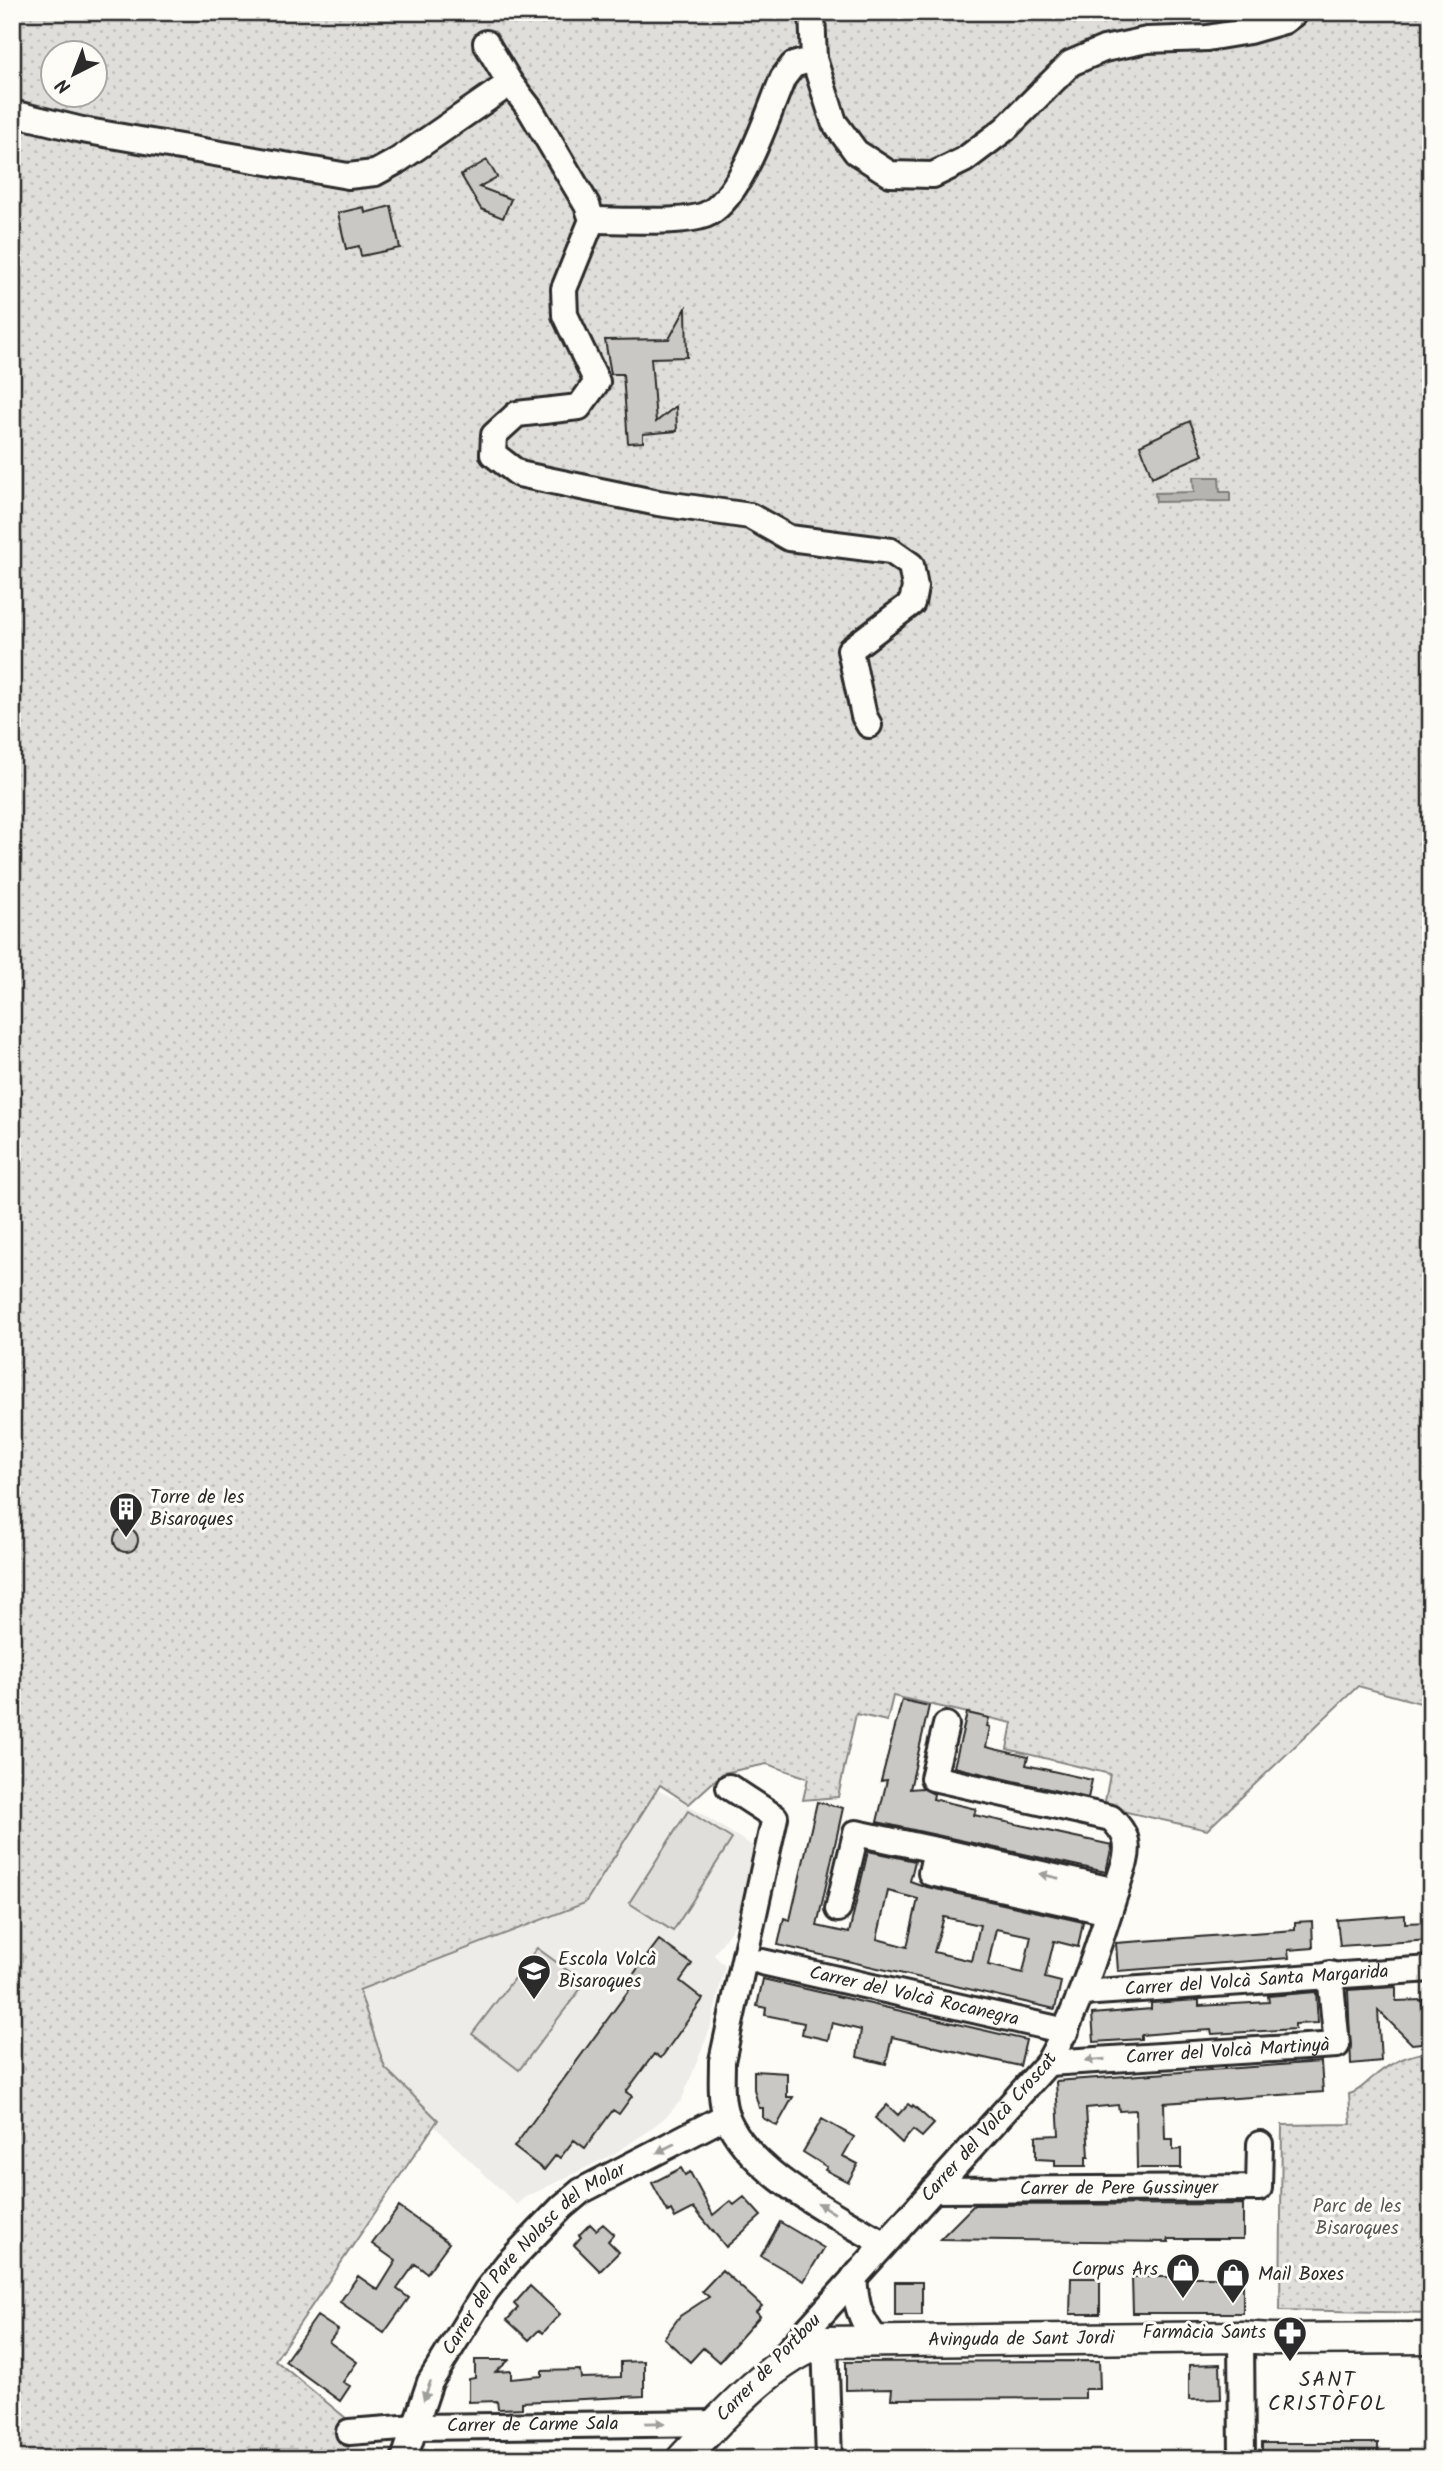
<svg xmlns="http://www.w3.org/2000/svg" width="1443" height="2471" viewBox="0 0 1443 2471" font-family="Kalam,sans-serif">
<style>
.built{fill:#edece8}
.grass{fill:#dfdeda;stroke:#858482;stroke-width:2}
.park{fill:url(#park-dots);stroke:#858482;stroke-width:2;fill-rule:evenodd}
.water{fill:#b5b4b1;stroke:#7e7d7b;stroke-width:2}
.building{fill:#c9c8c4;stroke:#2b2b2b;stroke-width:2;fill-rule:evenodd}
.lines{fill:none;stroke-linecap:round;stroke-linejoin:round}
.minor-casing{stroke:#2b2b2b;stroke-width:30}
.major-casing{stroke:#2b2b2b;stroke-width:35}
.minor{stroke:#fdfcf7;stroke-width:24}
.major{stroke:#fdfcf7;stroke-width:30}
.oneway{fill:#9e9e9b}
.labels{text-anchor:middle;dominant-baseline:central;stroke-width:6;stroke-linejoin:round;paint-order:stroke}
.poi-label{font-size:19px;fill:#2b2b2b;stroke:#fdfcf7;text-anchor:start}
.street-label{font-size:19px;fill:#2b2b2b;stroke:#fdfcf7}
.park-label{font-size:19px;fill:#585857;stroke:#fdfcf7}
.neighbourhood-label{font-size:21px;letter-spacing:2px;fill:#2b2b2b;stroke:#fdfcf7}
</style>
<defs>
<pattern id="park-dots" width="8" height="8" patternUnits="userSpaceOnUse" patternTransform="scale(1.75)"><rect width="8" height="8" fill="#dfdeda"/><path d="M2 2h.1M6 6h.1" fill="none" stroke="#c0bfbb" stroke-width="1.8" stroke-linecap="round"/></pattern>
</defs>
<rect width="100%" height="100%" fill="#fdfcf7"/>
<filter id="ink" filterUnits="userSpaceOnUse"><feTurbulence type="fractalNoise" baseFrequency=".0143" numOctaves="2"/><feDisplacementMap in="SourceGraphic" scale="14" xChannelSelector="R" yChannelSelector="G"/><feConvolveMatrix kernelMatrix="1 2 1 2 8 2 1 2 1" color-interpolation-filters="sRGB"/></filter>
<g filter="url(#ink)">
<path class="built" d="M657 1790 678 1799 754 1847 738 1920 714 1955 725 1966 710 2029 682 2099 668 2115 644 2134 612 2155 524 2198 517 2205 435 2127 438 2123 384 2071 344 1994 633 1820Z"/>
<path class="grass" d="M688 1811 732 1839 673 1931 629 1903Z
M537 1948 585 1983 519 2070 472 2034Z"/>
<path class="park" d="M12 12H1431V1706L1358 1686 1207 1830 1104 1807 1110 1774 1007 1749 1012 1723 893 1696 887 1721 856 1714 838 1797 803 1800 808 1778 767 1764 723 1773 689 1804 660 1785 585 1903 359 1990 385 2068 438 2120 275 2360 358 2428 343 2459H12ZM52 52H94V94H52Z
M1431 2051V2313L1280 2310 1282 2125 1351 2124 1349 2094C1361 2091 1366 2082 1376 2075 1393 2061 1409 2055 1431 2051Z"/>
<path class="water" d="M1193 477H1219L1220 492H1230V501L1156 502 1155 493 1194 492Z"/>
<path class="building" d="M487 160 497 177 479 187 511 199 503 218 481 209 461 175Z
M391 206 400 248 361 256 359 246 346 249 338 213 364 207 365 213Z
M686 308 687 357 651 358 656 422 676 406 677 431 643 434V442L628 443 623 374H611L605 340 669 339Z
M1190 421 1203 455 1152 477 1140 445Z
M114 1540a12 12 0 1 1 24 0a12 12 0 1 1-24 0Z
M902 1700 929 1706 910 1789 922 1788 934 1794 933 1799 976 1809 974 1815 1112 1845 1106 1872 877 1822 887 1780 881 1781Z
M967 1713 989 1718 987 1726 990 1727 986 1747 1028 1757 1026 1765 1092 1780 1088 1798 954 1767Z
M817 1802 843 1808 817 1926 849 1933 868 1851 915 1861 910 1881 927 1887 1083 1922 1078 1947 1054 1941 1045 1978 1061 1982 1055 2009 778 1945 784 1918 790 1920ZM888 1891 918 1899 907 1947 877 1939ZM944 1917 980 1925 972 1961 934 1952ZM996 1929 1031 1936 1023 1973 988 1965Z
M1405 1915V1923L1431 1922V1940L1340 1946 1337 1920Z
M1312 1921 1313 1948 1288 1950 1289 1958 1118 1971 1116 1943 1295 1930V1922Z
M659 1940 692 1964 680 1981 703 1999 661 2058 654 2054 626 2092 632 2096 619 2114 613 2110 585 2148 574 2140 560 2158 556 2155 544 2170 514 2147 634 1983 630 1979Z
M763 1979 1026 2040 1020 2066 892 2037 886 2064 857 2057 861 2030 832 2023 828 2040 802 2034 804 2023 765 2015 766 2008 757 2006Z
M1396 1987V2001L1422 2000V2005L1431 2004V2042L1412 2044 1378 2010 1381 2061 1351 2064 1348 1990Z
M1316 1992 1318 2023 1295 2024V2029L1212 2034 1211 2030 1176 2032 1141 2035V2039L1094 2042 1092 2014 1151 2009V2003L1199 2000V2006L1269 2002 1268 1996Z
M1321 2062 1323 2092 1164 2103 1165 2139H1173V2150L1181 2149V2168H1137L1136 2110 1119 2111 1118 2105 1086 2108 1089 2157H1086V2166H1055V2160L1036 2159V2136L1059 2135 1056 2081Z
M754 2071 787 2073V2097H793L777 2126 763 2118V2108H759L754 2089Z
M908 2104 912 2107 913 2105 934 2124 922 2137 913 2130 902 2143 875 2118 887 2105 898 2115Z
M822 2119 854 2137 843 2156 858 2164 848 2182 825 2170 827 2167 803 2152Z
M681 2168 685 2175 690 2172 713 2215 730 2201 734 2205 744 2197 761 2216 726 2247 694 2208 675 2218 671 2210 668 2212 652 2183Z
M1243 2204V2239H1168L1169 2242 940 2239 974 2205Z
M399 2207 449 2243 427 2273 415 2264 397 2289 409 2298 384 2333 340 2302 358 2276 378 2290 396 2261 372 2244Z
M780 2222 824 2248 804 2281 761 2256Z
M590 2224 596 2230 603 2224 614 2234 608 2241 619 2252 600 2271 574 2245 581 2237 579 2235Z
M722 2270 762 2306 756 2312 760 2316 719 2362 703 2348 690 2362 664 2338 680 2316 709 2297 702 2291Z
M1132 2277H1243V2313H1133Z
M1071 2278H1100V2314H1070Z
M895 2282H922V2315H895Z
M530 2286 560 2314 543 2333 539 2330 529 2340 507 2320 518 2308 514 2304Z
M317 2316 338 2330 329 2342 357 2362 343 2382 350 2386 340 2401 285 2361Z
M475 2360H509L496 2372 511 2371V2379L542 2376V2371L580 2370 581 2378 621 2377V2362L644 2361V2396L522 2402V2408L498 2409 497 2401 469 2402V2379L475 2378Z
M1099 2361 1100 2389H1085V2398L891 2399 892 2389 846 2390V2362Z
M1220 2364 1221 2399 1189 2400V2365Z
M1262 2443H1378V2459H1262Z"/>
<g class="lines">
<g class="minor-casing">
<g id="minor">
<path d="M812 12 814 59 834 122 856 152 890 174 933 175 964 160 1005 129 1071 63 1104 49 1147 40 1207 38 1249 31 1284 21 1296 12"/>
<path d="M486 43 510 83 530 109 587 205 592 220 564 289 565 315 597 382 579 407 517 414 494 435 493 454 519 474 658 503 750 516 789 538 891 551 911 565 915 587 912 603 850 650 864 716 869 725"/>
<path d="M12 113 82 130 348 176 375 173 397 161 510 83"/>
<path d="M592 220C621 220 680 224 705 215 741 201 768 113 783 78L793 65 814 59"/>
<path d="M729 1787 775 1817 722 2061C722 2079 720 2098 726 2115 748 2173 833 2213 884 2244"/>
<path d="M838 1909 856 1833 936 1850"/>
<path d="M1109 1912 931 1873 936 1850 1116 1891"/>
<path id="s1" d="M762 1962 1066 2031"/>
<path id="s2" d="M1082 1993 1431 1969"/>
<path id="s3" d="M1048 2063 1337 2045 1330 1974"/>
<path id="s4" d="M933 2190 1259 2188 1260 2144"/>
<path d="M854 2277C856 2304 859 2319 877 2340"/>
<path d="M1241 2337 1242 2459"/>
<path d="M825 2342 829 2459"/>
<path id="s5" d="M780 2360 1048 2063C1084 2000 1103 1930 1125 1862 1130 1842 1125 1832 1111 1818L933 1778 946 1725"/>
<path id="s6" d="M349 2432 415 2427 717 2423"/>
<path id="s7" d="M404 2459 430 2382 486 2291 508 2263 562 2207 581 2191 726 2116"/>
</g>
</g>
<g class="major-casing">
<g id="major">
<path id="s8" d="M682 2459C719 2420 774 2357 825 2342L1241 2337 1271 2339 1431 2338"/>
</g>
</g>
<use href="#minor" class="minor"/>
<use href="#major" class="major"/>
</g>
<defs><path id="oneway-solid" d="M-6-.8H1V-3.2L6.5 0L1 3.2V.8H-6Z" transform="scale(1.75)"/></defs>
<g class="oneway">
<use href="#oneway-solid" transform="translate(1049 1876) rotate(-167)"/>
<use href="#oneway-solid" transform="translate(1095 2060) rotate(176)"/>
<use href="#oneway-solid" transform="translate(666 2148) rotate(153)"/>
<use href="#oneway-solid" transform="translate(826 2208) rotate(-148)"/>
<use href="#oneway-solid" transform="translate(427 2391) rotate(110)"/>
<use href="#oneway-solid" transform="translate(655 2423) rotate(-1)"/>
</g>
</g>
<defs>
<g id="building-pin" transform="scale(1.75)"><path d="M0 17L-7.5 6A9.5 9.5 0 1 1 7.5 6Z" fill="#2b2b2b" stroke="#fdfcf7"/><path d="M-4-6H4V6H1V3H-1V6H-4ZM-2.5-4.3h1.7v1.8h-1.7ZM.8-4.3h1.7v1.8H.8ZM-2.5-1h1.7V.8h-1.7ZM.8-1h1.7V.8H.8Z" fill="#fff"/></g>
<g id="school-pin" transform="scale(1.75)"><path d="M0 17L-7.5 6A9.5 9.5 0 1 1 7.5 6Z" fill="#2b2b2b" stroke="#fdfcf7"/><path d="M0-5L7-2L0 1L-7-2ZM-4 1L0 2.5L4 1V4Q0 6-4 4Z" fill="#fff"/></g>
<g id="shop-pin" transform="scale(1.75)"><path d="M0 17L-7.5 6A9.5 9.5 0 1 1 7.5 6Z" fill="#2b2b2b" stroke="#fdfcf7"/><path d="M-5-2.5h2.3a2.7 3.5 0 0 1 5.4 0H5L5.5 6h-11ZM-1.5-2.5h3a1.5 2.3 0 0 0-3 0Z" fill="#fff"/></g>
<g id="pharmacy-pin" transform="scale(1.75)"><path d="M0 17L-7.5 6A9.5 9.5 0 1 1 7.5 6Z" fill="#2b2b2b" stroke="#fdfcf7"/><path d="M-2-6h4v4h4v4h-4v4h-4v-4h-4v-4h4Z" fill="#fff"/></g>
</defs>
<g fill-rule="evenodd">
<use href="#building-pin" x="126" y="1509"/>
<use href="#school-pin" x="534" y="1971"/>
<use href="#shop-pin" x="1183" y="2270"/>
<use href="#shop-pin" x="1233" y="2275"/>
<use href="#pharmacy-pin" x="1290" y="2333"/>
</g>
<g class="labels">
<g class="poi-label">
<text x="150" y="1498">Torre de les<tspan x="150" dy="22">Bisaroques</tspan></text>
<text x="558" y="1960">Escola Volcà<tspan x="558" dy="22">Bisaroques</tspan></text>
<text x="1158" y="2270" text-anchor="end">Corpus Ars</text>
<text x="1258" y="2275">Mail Boxes</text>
<text x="1266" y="2333" text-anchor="end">Farmàcia Sants</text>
</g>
<g class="street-label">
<text stroke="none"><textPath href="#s2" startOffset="175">Carrer del Volcà Santa Margarida</textPath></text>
<text stroke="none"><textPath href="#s1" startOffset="156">Carrer del Volcà Rocanegra</textPath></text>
<text stroke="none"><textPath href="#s3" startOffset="180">Carrer del Volcà Martinyà</textPath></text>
<text stroke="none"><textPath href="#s5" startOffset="313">Carrer del Volcà Croscat</textPath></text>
<text stroke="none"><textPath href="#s4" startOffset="186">Carrer de Pere Gussinyer</textPath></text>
<text stroke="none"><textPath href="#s7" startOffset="245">Carrer del Pare Nolasc del Molar</textPath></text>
<text stroke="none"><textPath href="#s8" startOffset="383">Avinguda de Sant Jordi</textPath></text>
<text transform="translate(769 2368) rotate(-46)">Carrer de Portbou</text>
<text stroke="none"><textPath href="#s6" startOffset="184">Carrer de Carme Sala</textPath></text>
</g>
<g class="park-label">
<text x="1357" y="2207">Parc de les<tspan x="1357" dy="22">Bisaroques</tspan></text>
</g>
<g class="neighbourhood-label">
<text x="1328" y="2380">SANT<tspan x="1328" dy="24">CRISTÒFOL</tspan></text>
</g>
</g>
<rect width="1443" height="2471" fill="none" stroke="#fdfcf7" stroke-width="42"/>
<rect x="21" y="21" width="1401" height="2429" fill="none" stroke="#2b2b2b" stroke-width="2.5" filter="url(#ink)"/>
<g transform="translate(74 74) rotate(222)"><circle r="33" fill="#fdfcf7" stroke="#a9a8a5" stroke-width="2"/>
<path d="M0-5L12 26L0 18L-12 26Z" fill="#2b2b2b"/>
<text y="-10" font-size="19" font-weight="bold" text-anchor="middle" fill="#2b2b2b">N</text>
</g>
</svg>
